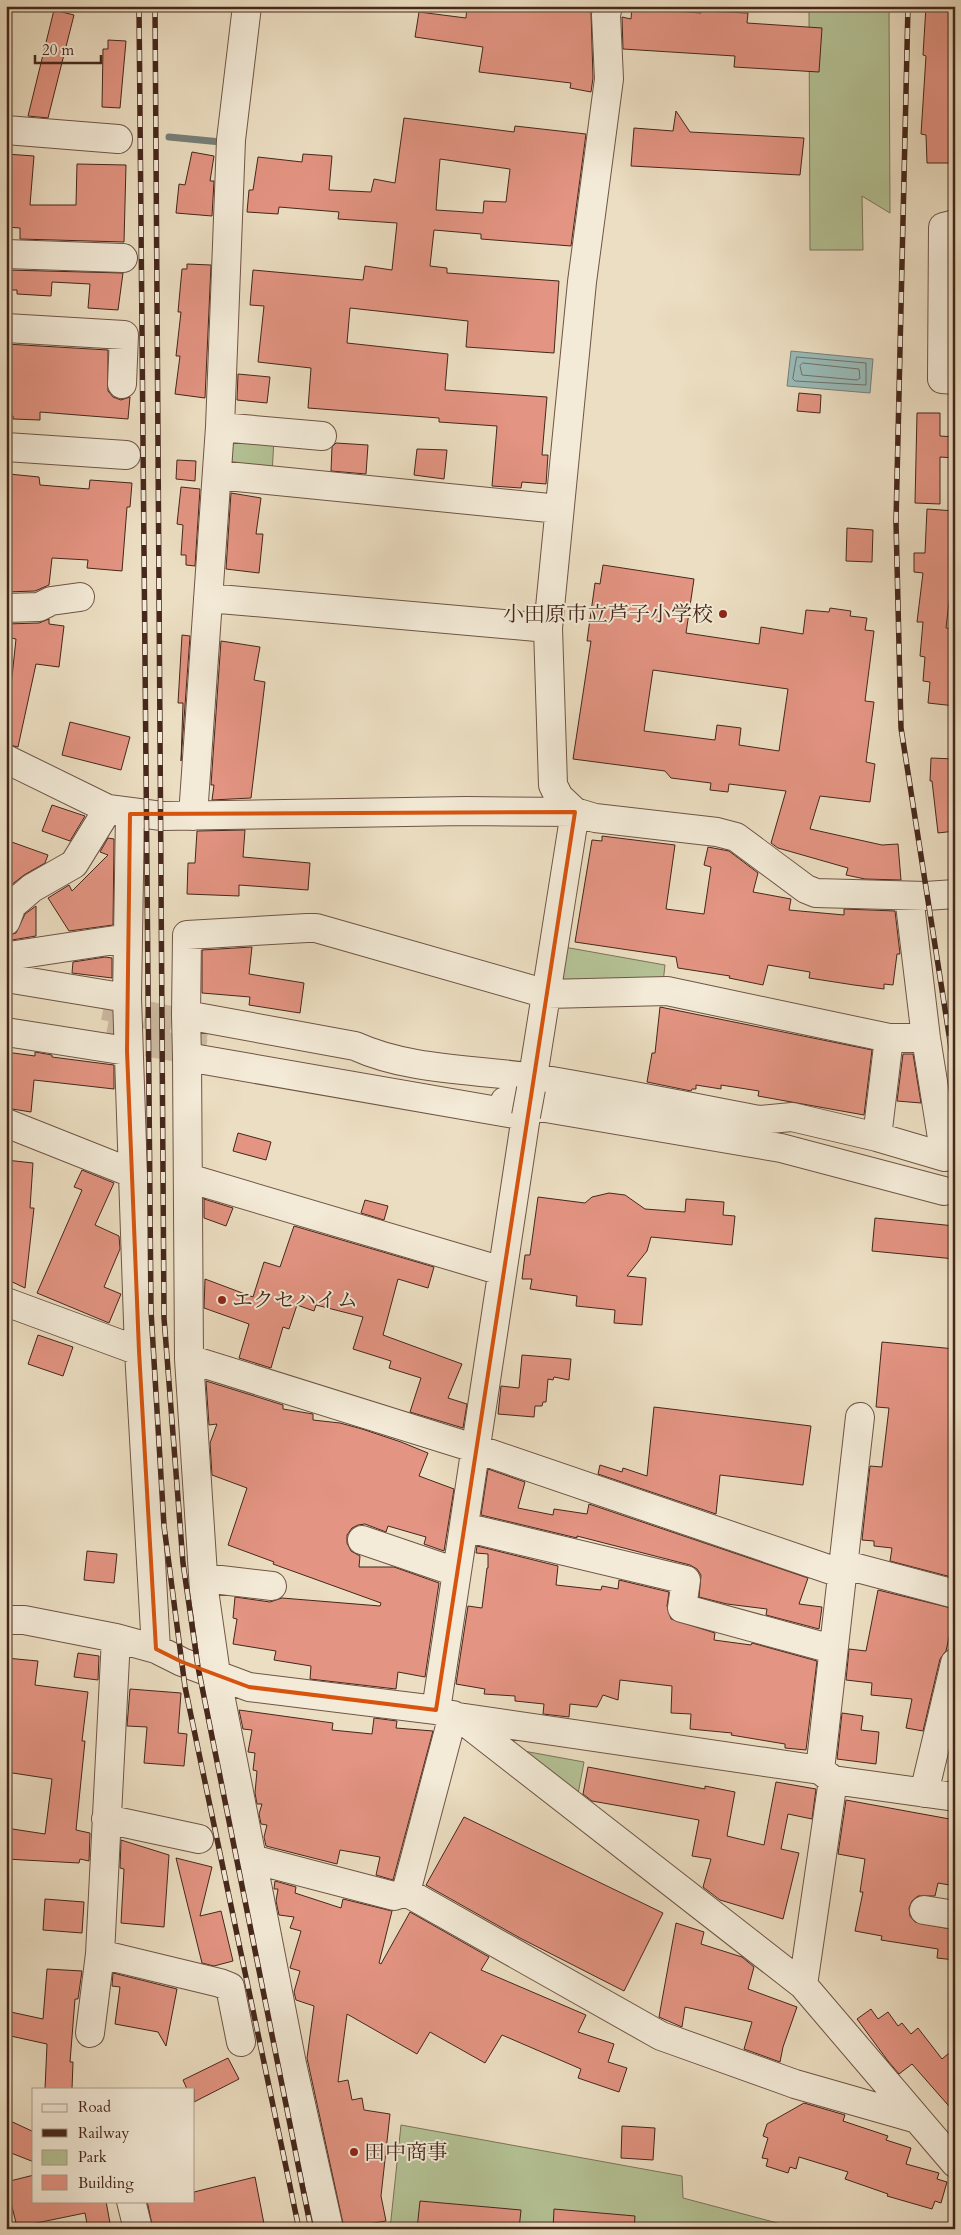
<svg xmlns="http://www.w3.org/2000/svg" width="961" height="2235" viewBox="0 0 961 2235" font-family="Cardo,'Noto Serif JP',serif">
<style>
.green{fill:#b4c295;stroke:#7c7458}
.water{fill:#99bbb8;stroke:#778079}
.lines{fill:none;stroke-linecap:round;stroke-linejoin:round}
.shore{stroke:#6f716a;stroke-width:1}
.stream{stroke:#778079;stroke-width:7}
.building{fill:#e39482;stroke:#45271b;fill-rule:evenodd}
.minor-tunnel{stroke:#cbb9a1;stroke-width:28;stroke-dasharray:28 14;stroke-linecap:butt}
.minor-casing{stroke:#6f5545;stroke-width:30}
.minor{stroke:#f3ead7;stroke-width:28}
.rail-casing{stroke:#45271b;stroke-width:5.5}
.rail{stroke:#f3ead7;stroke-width:4;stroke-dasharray:11;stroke-linecap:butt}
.minor-bridge-casing{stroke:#6f5545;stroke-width:30;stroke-linecap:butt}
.minor-bridge{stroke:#f3ead7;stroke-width:28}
.marked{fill:none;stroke:#d8540e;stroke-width:4;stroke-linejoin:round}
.poi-dot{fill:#8f2418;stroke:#f3ead7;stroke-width:2}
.labels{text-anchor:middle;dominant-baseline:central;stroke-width:4;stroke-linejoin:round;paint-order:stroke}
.poi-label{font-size:21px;fill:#45271b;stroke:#f3ead7;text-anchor:start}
</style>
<rect width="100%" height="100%" fill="#ecdec2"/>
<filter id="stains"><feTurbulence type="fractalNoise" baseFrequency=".004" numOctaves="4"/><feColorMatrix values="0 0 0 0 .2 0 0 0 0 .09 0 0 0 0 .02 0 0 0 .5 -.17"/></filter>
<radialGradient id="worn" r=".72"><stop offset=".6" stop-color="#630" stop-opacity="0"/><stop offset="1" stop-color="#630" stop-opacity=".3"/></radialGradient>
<path class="green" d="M771 6H889L890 213 862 196 863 250H810L809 12 771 11Z
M229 435 274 439 272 474 232 468Z
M564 947 665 965 663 983 557 985Z
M518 1750 584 1762 578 1794Z
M401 2125 682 2176 683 2198 800 2229H390Z"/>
<path class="water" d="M791 351 873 359 870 393 787 386Z"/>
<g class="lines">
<path class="shore" d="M797 357 866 363V385L795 381 793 379Z
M803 363 859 369 860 378 857 380 802 375 800 366Z"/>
<path class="stream" d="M169 137 221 142"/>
</g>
<path class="building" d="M467 6H509L535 9V6H541L591 12 593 78 591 92 570 88 571 83 479 72 483 47 415 37 419 12 466 18Z
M632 6H659V10L701 13V11L748 13 747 23 822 28 819 72 734 67 735 56 623 49 622 17 631 19Z
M926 6H955V163H927L926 135 921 134 926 56 923 55Z
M54 10 74 15 48 118 28 116Z
M108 40 126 41 120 108 102 107 103 49H108Z
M676 111 690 132 804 138 800 175 631 166 634 128 673 131Z
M404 118 514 132 515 126 586 134 571 246 481 239V234L434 230 430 266 447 268V273L559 281 554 353 466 347 468 321 350 308 347 343 448 354 445 390 547 397 542 455H548L546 484 522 482 521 488 492 486 497 426 439 422V418L308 408 311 368 258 362 264 306 250 305 253 270 363 280 365 266 392 270 397 223 338 219 339 212 279 207 278 214 247 212 249 190H253L258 157 302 162 303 154 332 156 329 190 371 192 374 179 395 183ZM440 159 510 169 506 202 484 201 483 213 436 210Z
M192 152 214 156 210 181H214L212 216 176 213 179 184 185 185Z
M6 154 34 156 30 205H76L77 164 126 165 124 242 20 239V228L6 227Z
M187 264 211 265 205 398 175 394 180 356H176L181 312H178L182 269H187Z
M6 270 123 273 118 310 88 308 90 284 52 282 51 296 17 294V290H6Z
M6 344 108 350V391L113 397 121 400 130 397 128 419 40 412V420L13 419V416L6 415Z
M238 374 270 377 267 403 237 400Z
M799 393 821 395 820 413 797 411Z
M917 413H940V436L955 437V458L940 457V504L915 503Z
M336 443 368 445 366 474 331 471 332 447Z
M417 449 447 450 444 479 414 475Z
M177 460 196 461 195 481 176 479Z
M9 474 39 477 40 485 89 489 90 480 132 483 130 507H127L122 571 87 568 88 560 52 558 49 585 35 591 6 592V502Z
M181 487 200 489 195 566 186 565V555H181L183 525 177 524Z
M231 493 261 498 256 534H263L259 573 226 569Z
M927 509 955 511 951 567H953L946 628 955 629V706L928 703 930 682 923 681 925 657 920 656 923 622H917L923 573 914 572V553H925Z
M847 528 873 530 872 562 846 561Z
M603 565 694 579 686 633 759 644 761 627 803 634 806 610 829 612 830 608 851 611 850 616 867 618 865 630 874 631 865 701 874 702 866 762 875 764 870 802 820 796 810 829 882 845 898 844 901 880 865 879 846 875 848 868 778 848 771 843 786 791 729 784 728 792 710 790 711 783 671 778 665 771 573 759 591 641H587L595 583 600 584ZM653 670 788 689 779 751 739 745 741 728 717 725 715 740 644 731Z
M49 619V624L64 626 59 667 36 664 18 747 6 744V685L11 686 16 639 6 637V624L39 623Z
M182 635 190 636 181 761 183 703H178Z
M221 641 260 647 254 680 265 682 251 798 212 800 214 785H211Z
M70 722 130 737 121 770 62 755Z
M931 758 955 759V831L938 833 932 781H930Z
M52 805 85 816 70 841 42 831Z
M245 830 243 857 310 863 308 890 239 885V896L187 894 188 863H195L197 831Z
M602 836 675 845 666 909 704 914 711 867 704 865 708 847 729 851 758 873 753 892 791 899 789 910 844 915V909L895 911 900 954H897L893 985 884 984V989L854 985 809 978 810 972 768 965 763 985 729 978 730 976 678 968 676 957 575 942 592 840 602 841Z
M108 838 114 839 113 925 69 931 48 898 69 885 72 891 108 855 100 852Z
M6 840 48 855 45 863 24 875 6 889Z
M36 906V936L6 941V936L16 933 25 914Z
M252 947 249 974 304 983 300 1013 249 1005 250 997 202 993V950Z
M105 957 112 958V978L72 973 73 962Z
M660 1007 872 1050 864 1115 758 1096 759 1091 721 1085V1089L696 1085V1089H692L691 1091 647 1082 652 1053H655Z
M6 1052 35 1056V1052L52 1055V1057L114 1065V1089L34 1080 31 1112 6 1108Z
M903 1054H913L921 1103 897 1101Z
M238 1133 271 1142 266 1160 233 1151Z
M6 1160 33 1163 30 1208H34L25 1288 6 1279Z
M82 1170 114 1183 95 1225 119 1236 120 1249 104 1287 121 1294 109 1323 37 1293 82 1190 74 1187Z
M609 1193 625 1195 645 1209 685 1212 686 1199 724 1202 723 1215 735 1216 732 1245 651 1237 647 1251 627 1276 646 1278 642 1325 614 1323 615 1310 576 1306 577 1296 530 1289 532 1279H522L525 1255H530L538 1197 585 1203 592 1197Z
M204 1199 233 1208 226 1226 204 1218Z
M365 1200 388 1206 384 1220 361 1213Z
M875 1218 955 1226V1259L872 1251Z
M294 1226 434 1267 428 1288 398 1279 383 1335 462 1364 448 1398 467 1404 463 1428 410 1412 421 1378 389 1368 391 1361 353 1349 363 1317 316 1305 314 1311 297 1305 289 1329 283 1327 271 1368 239 1358 249 1324 204 1308 205 1279 253 1297 264 1262 280 1267Z
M38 1335 73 1347 63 1376 28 1364Z
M882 1342 955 1349V1578L890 1561 892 1548 874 1546V1541L862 1540 870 1466 882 1467 889 1408 876 1407Z
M522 1355 571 1359 569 1380 554 1377 553 1380 548 1379 546 1402H543L542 1406H535L534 1417 498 1414 501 1386 519 1388Z
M206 1381 283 1405V1409L313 1414V1420L340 1423 362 1429 401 1442 428 1453 419 1476 454 1489 444 1551 424 1544 426 1537 388 1526 386 1532 365 1524 358 1525 352 1528 347 1535V1543L351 1551 360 1556 359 1567H394L439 1583 425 1677 398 1672 396 1689 310 1679 311 1666 274 1660 276 1651 233 1644 237 1619 233 1618 235 1597 270 1602 282 1598 380 1606 381 1603 273 1564 274 1562 228 1545 247 1488 212 1475 210 1443 217 1424 209 1425Z
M654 1407 811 1426 803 1485 720 1475 716 1514 598 1474 600 1465 622 1472 623 1468 647 1476Z
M488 1469 525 1482 518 1508 553 1515 554 1509 587 1514 589 1504 808 1578 799 1604 822 1607 819 1629 766 1615 767 1609 727 1604 699 1597 701 1575 697 1569 690 1565 577 1536V1538L481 1515Z
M477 1546 558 1566 556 1585 601 1590 602 1586 618 1589 619 1580 669 1592 667 1606 671 1619 715 1633 714 1640 751 1645 752 1643 817 1661 806 1750 785 1748V1744L731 1735 732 1733 690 1729 691 1714 671 1713 672 1686 620 1680 618 1700 603 1695 597 1707 570 1704 569 1717 543 1714 544 1704 515 1701V1696L484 1694 485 1689 456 1684 468 1606 482 1608 487 1568H488V1554L476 1553Z
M87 1551 117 1554 114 1583 84 1580Z
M878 1590 955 1609 950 1633 946 1651 940 1659 923 1731 906 1728 912 1699 871 1695 872 1683 846 1680 849 1649 866 1651Z
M78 1653 99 1656 98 1680 74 1677Z
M6 1658 38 1661 35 1685 88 1692 82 1741H85L76 1830 90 1833 89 1861 80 1859 79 1863 6 1859V1828L45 1834 52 1779 6 1772Z
M130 1689 181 1693 178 1733 187 1734 184 1766 144 1763 147 1727 127 1726Z
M239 1710 333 1723 332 1730 372 1734 374 1718 397 1721 396 1728 433 1731 393 1880 376 1875 380 1857 340 1850 337 1864 266 1846 264 1837 267 1825 261 1824 259 1814 262 1804H257L255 1793 257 1771 253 1770 255 1753 248 1752 252 1730 243 1729Z
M842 1713 863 1716 861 1730 879 1732 876 1764 837 1759Z
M588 1767 705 1789V1786L735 1792 727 1836 764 1845 776 1782 816 1789 812 1819 788 1814 781 1849 799 1853 783 1919 720 1900 703 1887 711 1859 692 1856 699 1820 592 1801 583 1794Z
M846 1800 955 1820V1886L938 1883 935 1896H918L912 1901 909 1908 910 1916 915 1922 955 1930V1960L937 1958 938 1949 881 1940 882 1936 855 1931 863 1892H860L865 1859 838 1854Z
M464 1817 663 1913 624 1991 520 1938 426 1885Z
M121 1840 169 1855 164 1927 121 1923 124 1869 120 1868Z
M176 1858 212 1867 200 1916 221 1911 233 1961 214 1966 202 1963Z
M275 1881 296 1887 295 1893 341 1908 343 1899 392 1911 379 1963 381 1964 410 1912 489 1957 481 1970 586 2015 578 2032 614 2044 608 2062 627 2068 619 2092 578 2078 581 2069 502 2035 485 2063 430 2032 417 2054 347 2014 338 2082 348 2080 352 2100 362 2098 364 2110 390 2114 381 2196 386 2221 344 2228 307 2058 314 2006 296 2000 294 1992 300 1971 290 1968 301 1931 290 1928 294 1917 279 1915 276 1901 278 1889H274Z
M45 1899 84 1902 82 1933 43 1930Z
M676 1923 704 1932 701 1944 742 1957 754 1967 748 1989 797 2007 783 2047 780 2062 744 2049 752 2022 685 2007 682 2027 659 2017Z
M47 1969 82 1971 78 1999H75L70 2062H73L72 2089H45L47 2044 6 2035V2011L43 2019Z
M113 1973 177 1989 166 2046 158 2032 115 2024 120 1987 112 1986Z
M871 2009 878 2019 888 2012 898 2026 902 2023 911 2034 918 2028 942 2059 955 2048V2113L912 2064 899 2074 888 2061 857 2019Z
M228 2058 239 2079 194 2102V2089H187L183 2080Z
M804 2103 845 2115 843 2121 888 2136 886 2140 911 2148 906 2164 939 2173 937 2179 947 2182 941 2203 935 2201 932 2209 887 2196 888 2194 845 2179 848 2172 799 2157 796 2169 790 2167 788 2173 766 2166 768 2159 762 2158 768 2138 763 2136 767 2124Z
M6 2119 34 2132V2162L6 2151Z
M622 2126 655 2128 653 2160 621 2158Z
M34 2175V2201H106L111 2229H88L85 2213 17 2227 6 2182Z
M255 2177 265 2229H153L147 2201H194V2192Z
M420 2201 521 2210 519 2229H417Z
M554 2209 635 2216 634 2229H553Z"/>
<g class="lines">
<path class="minor-tunnel" d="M104 1006 209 1028
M106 1035 205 1053"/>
<g class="minor-casing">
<path id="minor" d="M6 130 118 139
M955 224 943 227 942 379 955 380
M6 254 123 258
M6 328 124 335 122 384
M220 427 322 436
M6 447 126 455
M217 475 559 509
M208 598 548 628
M6 608 39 607 51 601 80 597
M6 759 108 809 162 816 466 811 575 812 595 818 717 832 736 837 806 889 816 893 926 896 955 894
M193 816 220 427 231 140 247 6
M6 921 12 905 32 888 74 864 108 809
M6 964 9 956 128 938
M6 978 127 998 139 1351 156 1649
M127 998 130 814
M186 1015 187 935 307 928H316L547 994 667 991 889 1038H926
M6 1032 127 1051
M187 1057 189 1359 204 1590 216 1674 292 2064 329 2229
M531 1089 575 812 559 797 553 785 548 628 582 282 609 79 606 15 608 6
M505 1101 781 1148 944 1191
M6 1123 132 1173
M877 1137 889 1038
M188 1178 502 1271
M6 1302 139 1351
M189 1359 477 1449 840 1573
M464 1527 686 1580 682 1608 832 1649
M362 1540 456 1572
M842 1564 955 1594
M204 1578 272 1586
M6 1620H24L116 1638 156 1649 182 1662 249 1687 436 1710 458 1717 820 1770 833 1780 955 1797
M436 1710 526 1116 187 1057 186 1015 355 1046C410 1071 475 1069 534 1078 609 1090 684 1106 759 1120L792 1117 877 1137 945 1157 926 1038 909 896
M459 1717 803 1985 955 2163
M820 1770 860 1417
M924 1793 955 1663
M106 1819 199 1839
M252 1859 394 1896 406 1892 661 2036 795 2084 914 2118
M406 1892 453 1715
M924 1910 955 1915
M100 1954 220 1983 230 1987 241 2042
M803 1985 833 1780
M90 2033 100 1954 116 1638
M131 2201 138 2229"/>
</g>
<use href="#minor" class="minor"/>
<g class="rail-casing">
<path id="rail" d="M139 6 151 1311 164 1526 185 1687 299 2229
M155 6 164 1318 183 1563 198 1667 311 2229
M908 6 896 522 901 728 955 1073"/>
</g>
<use href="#rail" class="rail"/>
<g class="minor-bridge-casing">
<path id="minor-bridge" d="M526 1116 531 1089"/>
</g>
<use href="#minor-bridge" class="minor-bridge"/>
</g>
<path class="marked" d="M575 812 436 1710 249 1687 182 1662 156 1649 139 1351 127 1051 130 814Z"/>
<g class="poi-dot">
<circle cx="723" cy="614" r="5"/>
<circle cx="222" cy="1300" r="5"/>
<circle cx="354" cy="2152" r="5"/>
</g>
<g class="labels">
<g class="poi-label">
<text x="713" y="614" text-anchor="end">小田原市立芦子小学校</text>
<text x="232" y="1300">エクセハイム</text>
<text x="364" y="2152">田中商事</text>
</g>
</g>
<rect width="961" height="2235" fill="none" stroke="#ecdec2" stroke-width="25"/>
<rect x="8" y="8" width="946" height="2220" fill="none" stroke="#45271b" stroke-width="2.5"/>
<rect x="12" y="12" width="936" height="2210" fill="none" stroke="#45271b"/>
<rect x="32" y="2088" width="162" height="115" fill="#f3ead7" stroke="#ad9c8c"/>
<rect x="42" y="2104" width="25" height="8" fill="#f3ead7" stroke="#ad9c8c"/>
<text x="78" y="2112" font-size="15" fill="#45271b">Road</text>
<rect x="42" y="2129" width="25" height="8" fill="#45271b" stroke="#ad9c8c"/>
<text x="78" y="2138" font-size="15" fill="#45271b">Railway</text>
<rect x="42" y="2150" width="25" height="15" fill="#b4c295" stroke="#ad9c8c"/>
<text x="78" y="2162" font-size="15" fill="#45271b">Park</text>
<rect x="42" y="2175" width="25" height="15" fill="#e39482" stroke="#ad9c8c"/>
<text x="78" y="2188" font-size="15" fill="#45271b">Building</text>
<path d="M35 55v8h66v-8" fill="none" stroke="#45271b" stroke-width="2.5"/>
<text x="42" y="55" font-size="15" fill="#45271b" stroke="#f3ead7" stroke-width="4" paint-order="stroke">20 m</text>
<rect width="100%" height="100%" filter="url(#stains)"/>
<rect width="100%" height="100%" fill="url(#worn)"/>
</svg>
